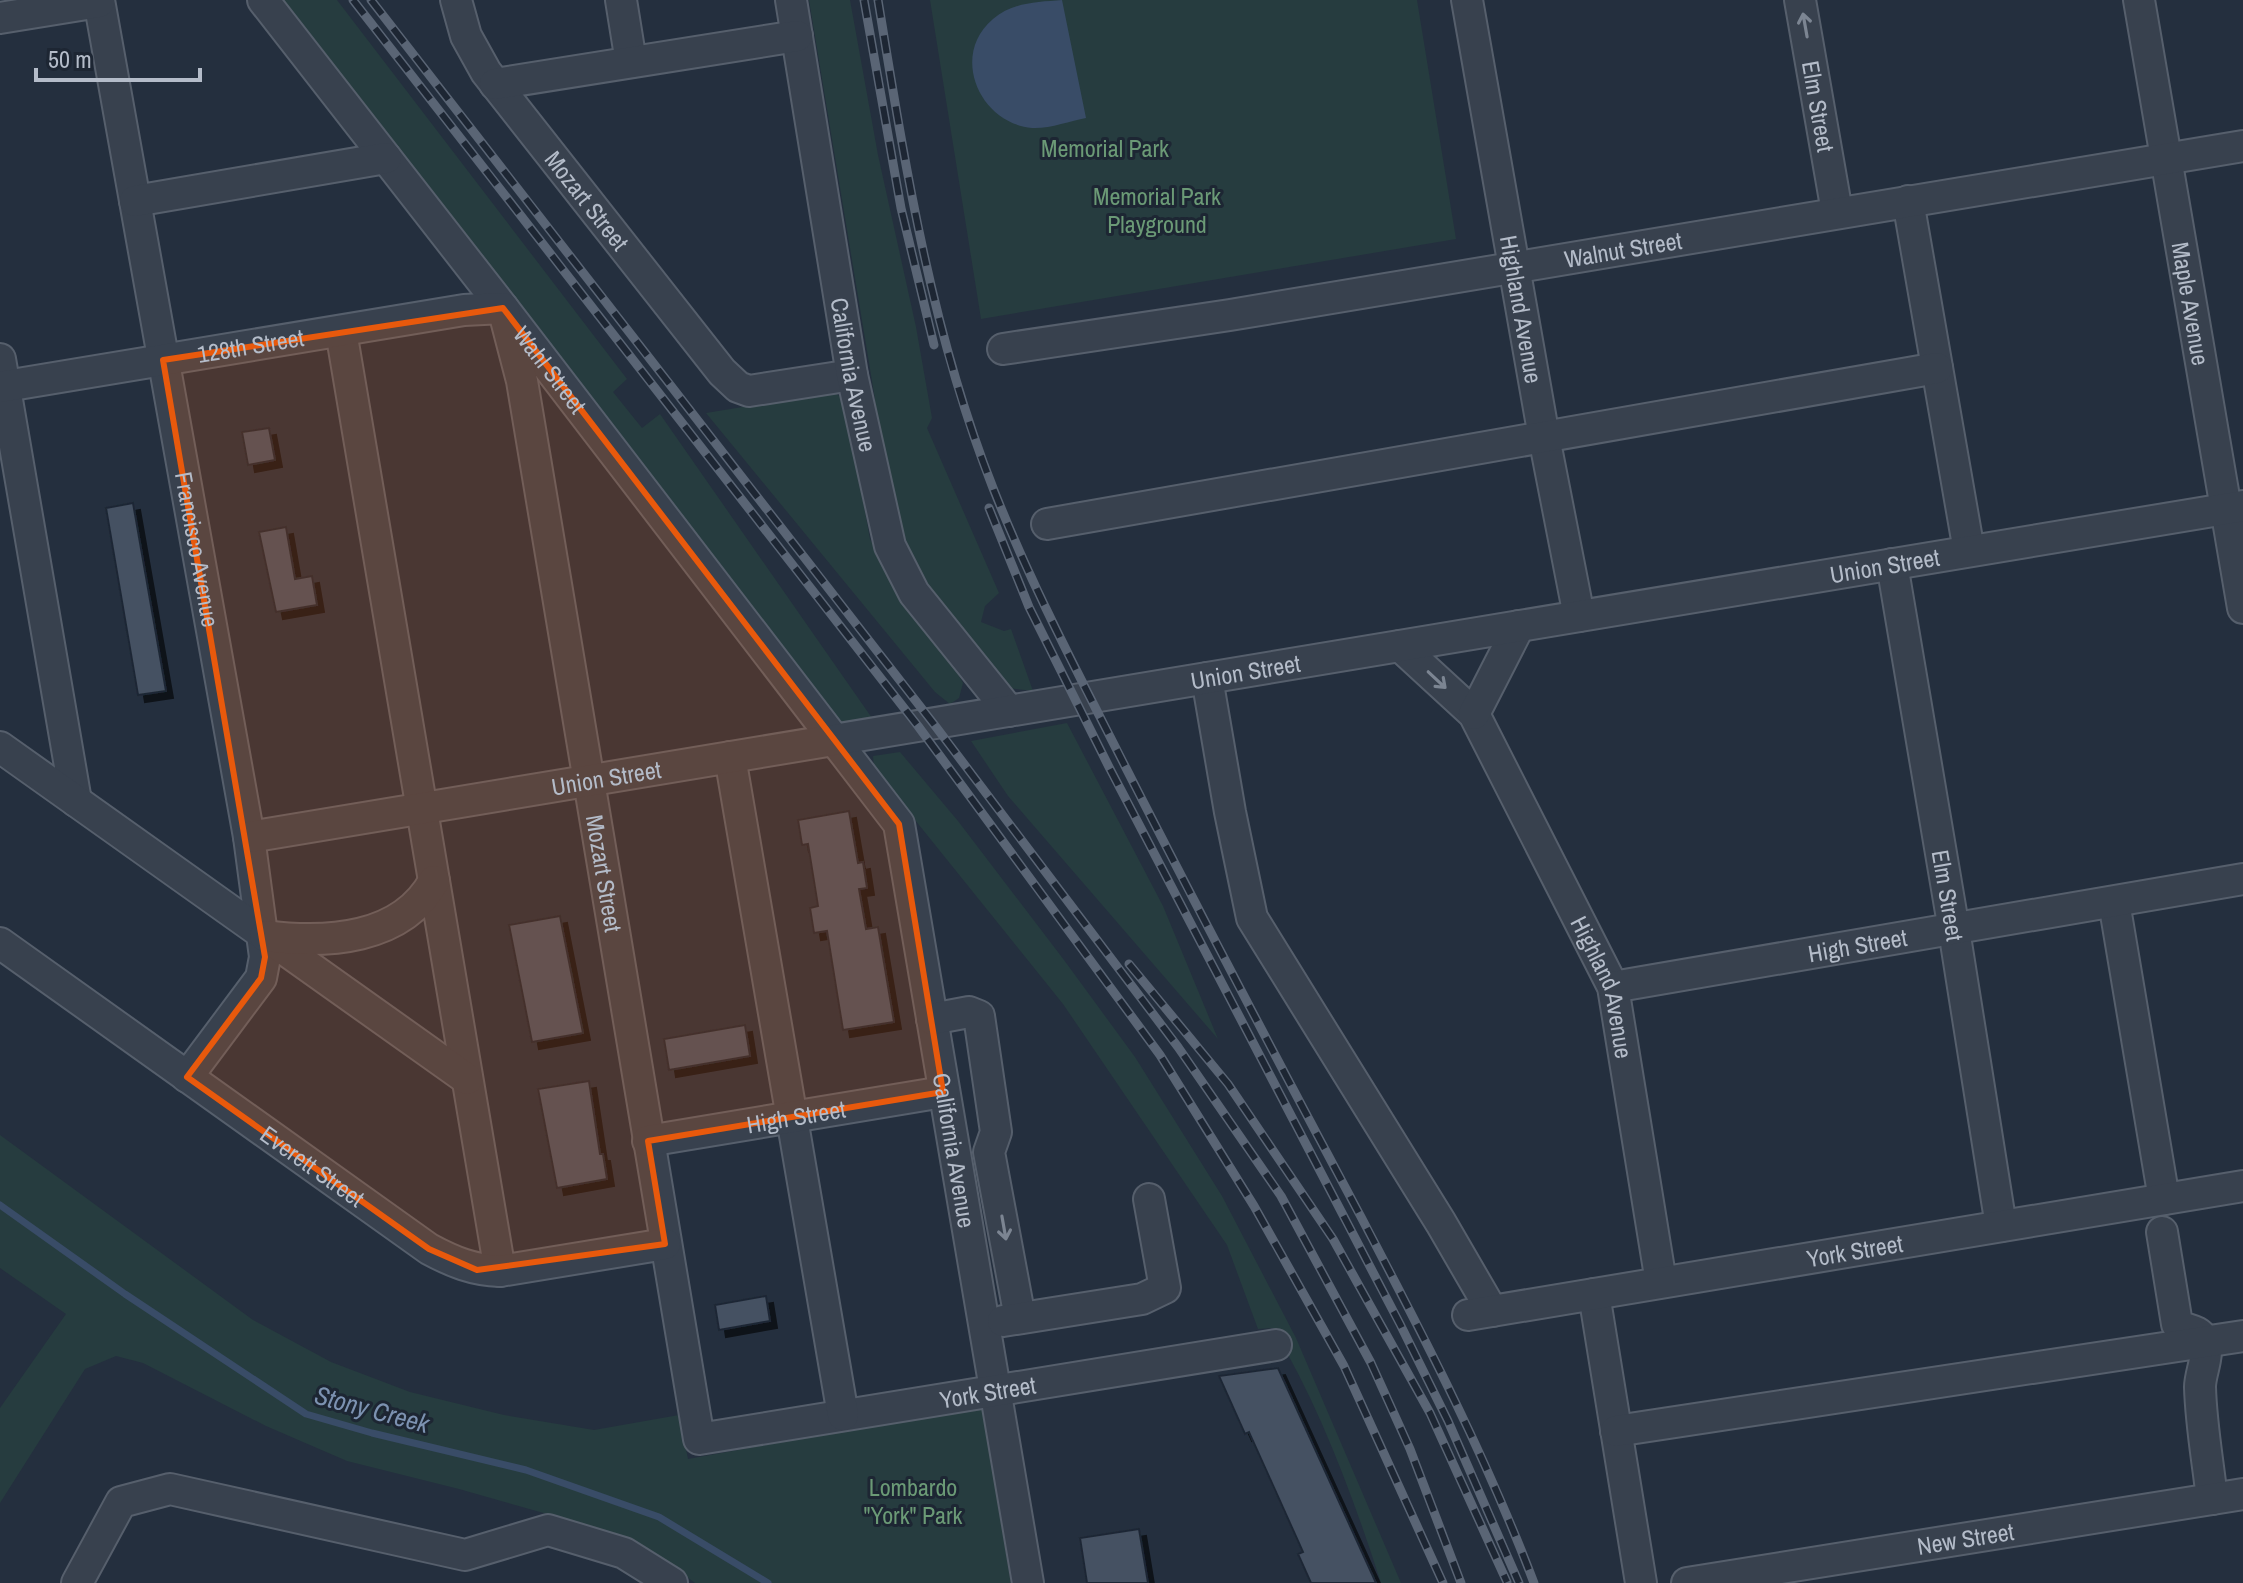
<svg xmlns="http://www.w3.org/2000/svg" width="2243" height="1583" viewBox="0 0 2243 1583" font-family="'Archivo Narrow',sans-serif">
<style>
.green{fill:#263c3f}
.water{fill:#394c67}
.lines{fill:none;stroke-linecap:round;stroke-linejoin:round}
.stream{stroke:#394c67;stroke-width:7}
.building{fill:#455162;stroke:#1f2835;stroke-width:2;filter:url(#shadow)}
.minor-casing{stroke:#565f6c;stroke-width:34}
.minor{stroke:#38414e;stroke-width:30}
.rail-casing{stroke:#5a6575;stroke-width:9}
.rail{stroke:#1d2633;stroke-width:6;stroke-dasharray:18;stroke-linecap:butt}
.oneway{stroke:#7c8592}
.marked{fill:#e8590c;fill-opacity:0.2;stroke:#e8590c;stroke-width:6;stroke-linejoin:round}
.labels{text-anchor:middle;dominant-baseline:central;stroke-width:6;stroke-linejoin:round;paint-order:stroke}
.street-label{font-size:24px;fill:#b4bcc9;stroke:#1d2633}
.park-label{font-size:24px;fill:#6b9a76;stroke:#1d2633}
.water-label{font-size:26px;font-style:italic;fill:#7c92b1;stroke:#1d2633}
</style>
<defs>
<filter id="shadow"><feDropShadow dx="7" dy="7" stdDeviation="0" flood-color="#0009"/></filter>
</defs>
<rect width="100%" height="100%" fill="#242f3e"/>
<path class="green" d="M281 0H337L627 379 613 392 642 428 660 414 872 718 845 724 834 717Z
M809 0H850L878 155 916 327 932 418 927 428 999 593 985 606 981 622 1004 631 1011 629 1033 691 1009 688 929 600 900 534 871 411 875 399Z
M930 0H1417L1456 239 981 319Z
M833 392 841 397 847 413 870 539 912 615 954 667 963 683 959 698 950 704 935 692 706 413Z
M1067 723 1163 906 1218 1039 1008 796 971 741Z
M900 752 958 821 1064 960 1135 1057 1222 1196 1296 1338 1401 1583H1381C1353 1496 1320 1407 1273 1328L1258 1329 1227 1245 1063 1004 874 769 873 756Z
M0 1135 253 1320 331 1362 410 1392 504 1415 594 1430 679 1415 688 1459 982 1406 1011 1583H695L651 1550 572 1521 459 1489 347 1461 266 1426 143 1363 116 1356 85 1369 0 1503V1408L66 1314 0 1268Z"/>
<path class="water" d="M1062 0 1086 118C1070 121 1049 129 1032 128 979 123 950 55 993 19 1013 2 1038 2 1062 0Z"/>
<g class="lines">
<path class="stream" d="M0 1205 125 1294 306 1414 372 1433 526 1470 659 1517 768 1583"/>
</g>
<path class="building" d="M269 428 275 460 248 465 242 432Z
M133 503 166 691 138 695 106 508Z
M286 527 295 579 312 576 317 605 276 612 259 532Z
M849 811 858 863 863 862 867 888 859 889 866 929 878 927 894 1022 843 1030 827 931 814 933 810 908 818 906 808 844 802 845 798 820Z
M560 916 583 1033 532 1042 509 925Z
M745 1025 750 1056 669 1070 664 1039Z
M589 1081 600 1154H603L607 1179 557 1188 538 1089Z
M766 1296 770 1321 719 1330 715 1305Z
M1278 1368 1376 1583H1311L1298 1554 1303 1552 1249 1432 1245 1434 1219 1376Z
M1139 1529 1148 1583H1087L1080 1538Z"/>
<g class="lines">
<g class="minor-casing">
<g id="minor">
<path id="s1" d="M99 0 249 837 265 957 261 978 187 1077"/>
<path id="s2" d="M263 0 503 308 899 824 1028 1583"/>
<path id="s3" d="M456 0 466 36 486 72 722 372 738 387 749 391 852 375"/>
<path d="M621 0 631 62"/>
<path id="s4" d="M791 0 852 375 890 546 914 593 1009 711"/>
<path id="s5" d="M1467 0 1544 437 1579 616"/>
<path id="s6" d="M1800 0 1837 212"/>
<path id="s7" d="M2139 0 2243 608"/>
<path d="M0 18 99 2"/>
<path d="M495 84 797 36"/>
<path d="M135 201 386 158"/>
<path d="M1908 201 1969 551"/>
<path d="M341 331 500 1271"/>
<path id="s8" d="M1003 349 1230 315 2243 146"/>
<path d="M0 359 76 801"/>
<path id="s9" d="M0 387 464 310 503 308 522 381 699 1439 1276 1345"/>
<path d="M1047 524 1937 368"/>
<path id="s10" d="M1892 564 1954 930 2001 1226"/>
<path id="s11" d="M1400 646 1474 714 1613 987 1661 1282"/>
<path d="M1207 678 1230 812 1252 918 1441 1223 1492 1311"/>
<path d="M1474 714 1519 626"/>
<path d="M0 747 467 1079"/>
<path d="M730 757 843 1415"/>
<path id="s12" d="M249 837 2243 506"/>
<path d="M2114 902 2164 1199"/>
<path d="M265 936C326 944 402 940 434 881"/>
<path id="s13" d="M0 943 429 1249C453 1262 473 1270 500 1271L665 1244"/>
<path id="s14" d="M1613 987 2243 879"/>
<path d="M932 1019 969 1012 979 1016 996 1132 989 1152 1020 1318"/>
<path id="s15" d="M648 1141 943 1092"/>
<path d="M2162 1232 2177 1324C2185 1331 2197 1328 2203 1339 2211 1353 2200 1372 2200 1387 2201 1425 2208 1462 2212 1499"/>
<path d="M1594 1294 1641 1583"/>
<path id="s16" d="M1468 1315 2243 1186"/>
<path d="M1003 1321 1142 1299 1165 1288 1149 1199"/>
<path d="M1616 1431 2243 1336"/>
<path d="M77 1583 121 1502 170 1489 465 1555 548 1530 624 1553 672 1583"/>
<path id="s17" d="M1687 1583 2243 1494"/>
</g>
</g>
<use href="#minor" class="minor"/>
<g class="rail-casing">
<path id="rail" d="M353 0 918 726 1160 1055 1254 1206 1344 1366 1443 1583
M371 0 933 723 1178 1047 1281 1196 1371 1363 1410 1449 1461 1583
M864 0 901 208 934 345
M878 0C905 165 931 331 993 488 1031 585 1080 677 1127 770 1203 919 1281 1067 1360 1215 1423 1335 1486 1456 1534 1583
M989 508 1029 607 1109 767 1400 1324 1448 1421 1519 1583
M1129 964 1228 1084 1333 1239 1430 1413 1507 1582"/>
</g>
<use href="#rail" class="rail"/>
</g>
<defs><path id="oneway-shaft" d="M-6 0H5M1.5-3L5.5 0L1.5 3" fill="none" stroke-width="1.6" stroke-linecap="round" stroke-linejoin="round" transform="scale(2)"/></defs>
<g class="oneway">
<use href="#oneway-shaft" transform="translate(1805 25) rotate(-100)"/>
<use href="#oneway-shaft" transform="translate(1437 680) rotate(43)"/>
<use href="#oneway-shaft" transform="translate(1004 1228) rotate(80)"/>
</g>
<path class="marked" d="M503 308 899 824 943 1092 648 1141 665 1244 477 1270 429 1249 187 1077 261 978 265 957 163 360Z"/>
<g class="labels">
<g class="street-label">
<text stroke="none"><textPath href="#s6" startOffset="108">Elm Street</textPath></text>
<text stroke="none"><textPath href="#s3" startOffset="242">Mozart Street</textPath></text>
<text stroke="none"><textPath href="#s8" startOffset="628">Walnut Street</textPath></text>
<text stroke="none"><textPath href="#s7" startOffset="308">Maple Avenue</textPath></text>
<text stroke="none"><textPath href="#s5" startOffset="314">Highland Avenue</textPath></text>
<text stroke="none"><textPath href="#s9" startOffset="254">128th Street</textPath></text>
<text stroke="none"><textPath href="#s2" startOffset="468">Wahl Street</textPath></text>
<text stroke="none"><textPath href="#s4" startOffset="380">California Avenue</textPath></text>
<text stroke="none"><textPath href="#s1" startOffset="558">Francisco Avenue</textPath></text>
<text stroke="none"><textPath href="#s12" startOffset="1658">Union Street</textPath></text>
<text stroke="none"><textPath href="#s12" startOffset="1010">Union Street</textPath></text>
<text stroke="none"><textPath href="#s12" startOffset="362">Union Street</textPath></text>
<text stroke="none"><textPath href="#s9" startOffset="1084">Mozart Street</textPath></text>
<text stroke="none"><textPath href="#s10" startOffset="336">Elm Street</textPath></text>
<text stroke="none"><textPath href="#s14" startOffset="248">High Street</textPath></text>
<text stroke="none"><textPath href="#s11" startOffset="404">Highland Avenue</textPath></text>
<text stroke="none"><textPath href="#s15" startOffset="150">High Street</textPath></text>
<text stroke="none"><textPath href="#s2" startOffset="1372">California Avenue</textPath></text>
<text stroke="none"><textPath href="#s13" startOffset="384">Everett Street</textPath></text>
<text stroke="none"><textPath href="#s16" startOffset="392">York Street</textPath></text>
<text stroke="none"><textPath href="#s9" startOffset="1950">York Street</textPath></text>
<text stroke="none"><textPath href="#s17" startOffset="282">New Street</textPath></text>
</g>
<g class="park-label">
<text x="1105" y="148">Memorial Park</text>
<text x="1157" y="196">Memorial Park<tspan x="1157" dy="28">Playground</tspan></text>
<text x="913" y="1487">Lombardo<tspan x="913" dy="28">"York" Park</tspan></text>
</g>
<g class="water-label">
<text transform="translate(372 1409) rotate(15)">Stony Creek</text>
</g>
</g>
<path d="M36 68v12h164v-12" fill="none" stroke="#b4bcc9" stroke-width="4"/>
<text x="48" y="68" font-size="24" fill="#b4bcc9" stroke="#1d2633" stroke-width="6" paint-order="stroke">50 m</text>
</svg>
